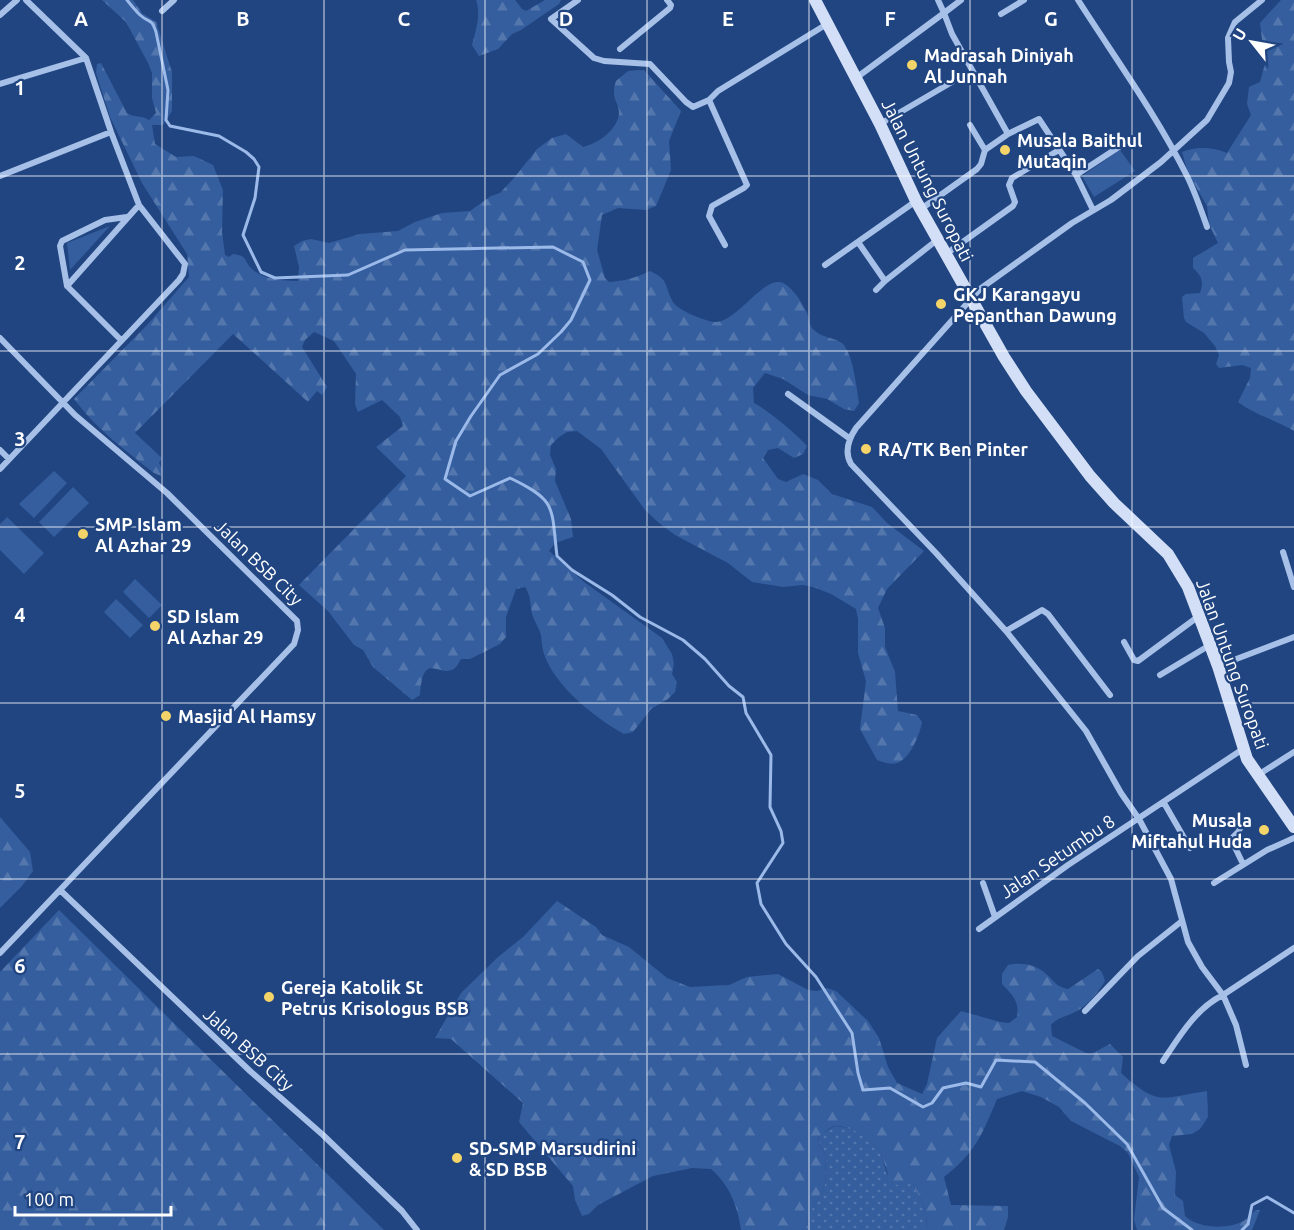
<svg xmlns="http://www.w3.org/2000/svg" width="1294" height="1230" viewBox="0 0 1294 1230" font-family="Ubuntu,sans-serif">
<style>
.grass{fill:url(#grass-dots)}
.forest{fill:url(#forest-firs)}
.park{fill:#355e9f}
.lines{fill:none;stroke-linecap:round;stroke-linejoin:round}
.stream{stroke:#9bbae9;stroke-width:3}
.minor{stroke:#a7c0e8;stroke-width:6}
.secondary{stroke:#d2dff6;stroke-width:12}
.grid{fill:none;stroke:#fff;stroke-width:1.5;stroke-opacity:0.55}
.poi-dot{fill:#f4d469;stroke:#214581;stroke-width:2}
.labels{text-anchor:middle;dominant-baseline:central;stroke-width:4.5;stroke-linejoin:round;paint-order:stroke}
.poi-label{font-size:18px;font-weight:bold;fill:#fff;stroke:#214581;text-anchor:start}
.street-label{font-size:18px;fill:#fff;stroke:#214581}
.grid-label{font-size:20px;text-anchor:middle;font-weight:bold;fill:#fff;stroke:#214581;stroke-width:4.5;stroke-linejoin:round;paint-order:stroke}
</style>
<defs>
<pattern id="grass-dots" width="8" height="8" patternUnits="userSpaceOnUse" patternTransform="scale(1.5)"><rect width="8" height="8" fill="#355e9f"/><path d="M2 2h.1M6 6h.1" fill="none" stroke="#5376ad" stroke-width="1.8" stroke-linecap="round"/></pattern>
<pattern id="forest-firs" width="22" height="20" patternUnits="userSpaceOnUse" patternTransform="scale(1.5)"><rect width="22" height="20" fill="#355e9f"/><path d="M5 1l3.5 6h-7zM16 11l3.5 6h-7z" fill="#5376ad"/></pattern>
</defs>
<rect width="100%" height="100%" fill="#214581"/>
<path class="grass" d="M835 1126C848 1127 871 1134 878 1146 882 1154 884 1165 887 1174L913 1184C921 1200 929 1212 926 1230H806L807 1218 825 1185 826 1155 820 1146 818 1136Z"/>
<path class="forest" d="M102 0H133L142 13 156 22 172 72V111L163 125H152L155 144 176 157 194 156 213 165 223 190 222 232 225 255 229 257 233 254C249 257 242 258 251 268 263 280 282 280 298 281L299 267 294 246 302 241 311 239 329 243 360 234 398 231 415 222 442 213 470 211 491 196 500 193 514 178 537 149 552 138 566 134 583 147C597 144 618 130 619 113 619 101 610 99 616 81L628 71 644 70 681 111 669 141 671 170 656 206 646 210 618 208 602 215 597 250 605 278 609 282C625 281 635 278 650 271 670 280 664 286 673 302 677 310 705 321 714 322 735 324 761 280 779 282 789 282 802 302 806 311 809 316 809 324 812 328 821 339 837 337 844 345 854 360 856 385 859 403L854 411 844 409 827 399 808 395 783 379 765 373 753 388 754 403C765 408 799 436 807 446L803 454 794 458 778 448 768 450 763 458 778 479 786 482 803 474 818 480 832 494 872 507 887 523 924 551 887 589 878 608 885 628V647L895 672 898 711 917 715 922 722C920 734 910 759 897 763 890 765 883 762 877 760L860 729 866 681 858 653V619L856 609 831 594 813 587 803 585 783 587 752 582 728 563 675 535 659 523 645 510 601 449 577 431 567 432 559 437 551 445 550 455 556 469 555 481 571 519 573 537 555 543 549 551 584 582 662 638 672 654 674 664 672 674 677 682 675 692 668 699 651 709 633 732 624 734C595 718 555 686 544 654 542 648 542 641 541 635 539 628 534 621 532 614 530 604 531 596 525 587L516 589 506 617V637L500 644 470 659H461C459 662 458 665 455 668 440 680 423 648 420 695L412 700 373 667 363 650 354 645 328 611 299 585 406 476 376 447 403 426 400 417 382 400 358 412 355 404 356 374 334 341 314 332 305 340 302 347 327 387 322 395 317 391 308 402 233 334 135 433 162 458 159 463 162 469 161 476 154 473C126 451 95 428 74 399L148 324 189 277 187 254 142 183 110 117 96 73 97 64 101 63 127 113C134 118 142 115 149 120L156 113 152 98V73L148 63 126 22Z
M476 0H515L522 9 526 11 545 0H561L559 4 521 30 512 34 498 49 479 56 472 45C476 30 481 15 476 0Z
M1281 0H1294V431C1276 420 1255 415 1238 402L1250 378 1251 368 1242 365 1219 368 1216 364 1219 355 1215 346 1204 333 1186 322 1184 318 1182 297 1186 294 1200 293C1204 282 1202 276 1193 268V258L1218 243 1209 224 1207 206 1188 173 1182 152C1197 146 1212 147 1227 153L1251 115 1247 104 1249 87 1260 82 1265 64 1260 23Z
M0 817 30 852 33 871 22 886 0 908Z
M557 901 596 927 602 935 629 947 667 978 690 987 729 985 747 977 778 974 808 990 817 991 827 988 836 991 868 1021 879 1038 888 1067 897 1083 922 1094 927 1084 937 1038 961 1011 1000 1022 1009 1023 1017 1017C1020 1001 1012 995 1002 984V974L1008 965C1020 962 1035 964 1045 973 1055 981 1054 986 1068 989L1098 969 1102 972 1105 981C1098 992 1088 1005 1077 1011 1067 1017 1059 1016 1051 1025L1052 1036 1086 1053 1091 1054 1110 1044 1123 1057 1121 1073C1159 1107 1161 1098 1207 1091L1208 1117 1200 1129 1192 1134 1172 1136 1169 1145 1176 1172 1175 1195 1183 1201 1185 1216C1198 1229 1230 1230 1245 1220 1249 1217 1252 1213 1256 1210H1260L1252 1230H1137L1134 1220 1139 1177 1128 1153 1120 1146 1071 1121 1059 1107 1041 1097 1022 1091 997 1099C982 1135 975 1153 944 1177L951 1205 1008 1206V1217L1004 1230H926C929 1212 921 1200 913 1184L893 1185C886 1173 884 1157 877 1145 872 1137 843 1124 834 1126 829 1128 823 1134 818 1137L820 1146 826 1155 825 1185 807 1218 806 1230H741C738 1207 729 1184 711 1169L692 1168 653 1176 598 1205 589 1214 582 1216 575 1200 573 1186 519 1122 523 1103 451 1039 435 1038 461 993 498 957 523 937Z
M59 910 384 1230H0V972Z"/>
<path class="park" d="M1120 150 1135 171 1094 197 1082 176Z
M110 226 70 270 67 243Z
M54 471 67 483 34 518 19 504Z
M73 487 89 503 54 537 39 522Z
M7 517 44 553 24 574 0 550V524Z
M135 579 162 605 149 618 123 592Z
M116 599 143 625 130 638 104 612Z"/>
<g class="lines">
<path class="stream" d="M127 0C131 5 136 11 140 15 150 24 151 17 156 32L168 90 166 120 170 126 219 136 246 152 254 159 259 167 255 198 243 235 261 272 275 278 348 275 405 250 553 247 583 262 590 280 571 320 561 332 538 354 500 375 471 416 456 441 445 479 470 496 510 478C558 501 551 507 557 556L572 570 612 595 640 617 683 640 705 659 729 686 743 697 746 713 771 755 770 807 781 831 783 843 757 883 761 904 786 944 816 977 852 1033 858 1073 863 1090 890 1088 923 1107 932 1103 943 1088 966 1083 981 1087 996 1060 1035 1062 1085 1103 1127 1144 1163 1208 1192 1230
M1242 1230 1248 1224 1252 1205 1267 1197 1294 1213"/>
<path class="minor" d="M578 0 551 19 594 58 604 61 650 64 686 102 693 107 709 100
M938 0 944 13 961 0
M1078 0C1115 58 1156 114 1187 176 1195 192 1201 210 1207 227
M162 11 174 0
M1001 14 1024 0
M0 15 17 0
M620 49 670 8 671 5 667 0
M856 78 944 13 952 34 1008 134 1039 119 1076 175 1093 210
M0 84 86 58
M880 124 952 82
M970 125 985 150
M1076 175 1125 143
M0 176 111 132
M921 209 977 169 981 164 985 150 1008 134
M858 242 885 281
M725 245 709 216 712 206 744 188 747 185 709 100 718 91 827 24
M946 254 1013 206 1015 202 1009 185 1012 178 1059 150
M825 265 916 201
M67 286 60 246 62 241 105 220 127 217
M876 290 885 281 937 240
M0 338 75 415 167 493 297 621 298 630 294 644 0 953
M121 340 67 286 139 205
M788 394 849 438
M0 450 9 459
M0 469 179 280 183 274 185 264 139 205 111 132 86 58 26 0
M1283 552 1294 587
M1006 631 1042 610 1048 614 1110 695
M1124 642 1134 660 1138 661 1199 616
M1218 666 1294 637
M1160 675 1210 645
M1258 775 1294 752
M1164 803 1190 848
M1235 822 1240 828 1239 831 1231 839 1243 864
M983 883 995 917
M1214 883 1267 850 1294 838
M60 890 250 1071 323 1135 402 1211 417 1230
M979 929 1068 865 1243 749
M1085 1011 1138 956 1182 921
M1163 1061C1179 1037 1196 1008 1223 995L1202 967 1188 942 1171 879 1139 819 1121 793 1086 731 1006 631 936 553 851 464C844 452 848 440 856 428L980 289 1072 223 1111 200 1161 162 1207 120 1229 83 1231 72 1229 62 1228 38 1235 22 1262 0
M1246 1065 1236 1025 1223 995 1294 948"/>
<path class="secondary" d="M815 0 880 124 916 201 1004 357 1026 391 1090 476 1114 503 1168 554 1188 587 1218 666 1247 759 1294 827"/>
</g>
<path class="grid" d="M162 0V1230M324 0V1230M485 0V1230M647 0V1230M809 0V1230M970 0V1230M1132 0V1230M0 176H1294M0 351H1294M0 527H1294M0 703H1294M0 879H1294M0 1054H1294"/>
<g class="poi-dot">
<circle cx="912" cy="65" r="6"/>
<circle cx="1005" cy="150" r="6"/>
<circle cx="941" cy="304" r="6"/>
<circle cx="866" cy="449" r="6"/>
<circle cx="83" cy="534" r="6"/>
<circle cx="155" cy="626" r="6"/>
<circle cx="166" cy="716" r="6"/>
<circle cx="1264" cy="830" r="6"/>
<circle cx="269" cy="997" r="6"/>
<circle cx="457" cy="1158" r="6"/>
</g>
<g class="labels">
<g class="poi-label">
<text x="924" y="55">Madrasah Diniyah<tspan x="924" dy="21">Al Junnah</tspan></text>
<text x="1017" y="140">Musala Baithul<tspan x="1017" dy="21">Mutaqin</tspan></text>
<text x="953" y="294">GKJ Karangayu<tspan x="953" dy="21">Pepanthan Dawung</tspan></text>
<text x="878" y="449">RA/TK Ben Pinter</text>
<text x="95" y="524">SMP Islam<tspan x="95" dy="21">Al Azhar 29</tspan></text>
<text x="167" y="616">SD Islam<tspan x="167" dy="21">Al Azhar 29</tspan></text>
<text x="178" y="716">Masjid Al Hamsy</text>
<text x="1252" y="820" text-anchor="end">Musala<tspan x="1252" dy="21">Miftahul Huda</tspan></text>
<text x="281" y="987">Gereja Katolik St<tspan x="281" dy="21">Petrus Krisologus BSB</tspan></text>
<text x="469" y="1148">SD-SMP Marsudirini<tspan x="469" dy="21">&amp; SD BSB</tspan></text>
</g>
<g class="street-label">
<text transform="translate(928 180) rotate(63)">Jalan Untung Suropati</text>
<text transform="translate(259 562) rotate(44)">Jalan BSB City</text>
<text transform="translate(1233 664) rotate(70)">Jalan Untung Suropati</text>
<text transform="translate(1057 856) rotate(-34)">Jalan Setumbu 8</text>
<text transform="translate(249 1049) rotate(42)">Jalan BSB City</text>
</g>
</g>
<g class="grid-label">
<text x="81" y="26">A</text>
<text x="243" y="26">B</text>
<text x="404" y="26">C</text>
<text x="566" y="26">D</text>
<text x="728" y="26">E</text>
<text x="890" y="26">F</text>
<text x="1051" y="26">G</text>
<text x="20" y="95">1</text>
<text x="20" y="270">2</text>
<text x="20" y="446">3</text>
<text x="20" y="622">4</text>
<text x="20" y="798">5</text>
<text x="20" y="973">6</text>
<text x="20" y="1149">7</text>
</g>
<g transform="translate(1252 42) rotate(301)" stroke="#214581" stroke-width="4.5" paint-order="stroke">
<path d="M0-4.5L10 22L0 15L-10 22Z" fill="#ffffff"/>
<text y="-9" font-size="16" font-weight="bold" text-anchor="middle" fill="#ffffff">U</text>
</g>
<path d="M15 1206v9h156v-9" fill="none" stroke="#ffffff" stroke-width="3"/>
<text x="24" y="1206" font-size="18" fill="#ffffff" stroke="#214581" stroke-width="4.5" paint-order="stroke">100 m</text>
</svg>
